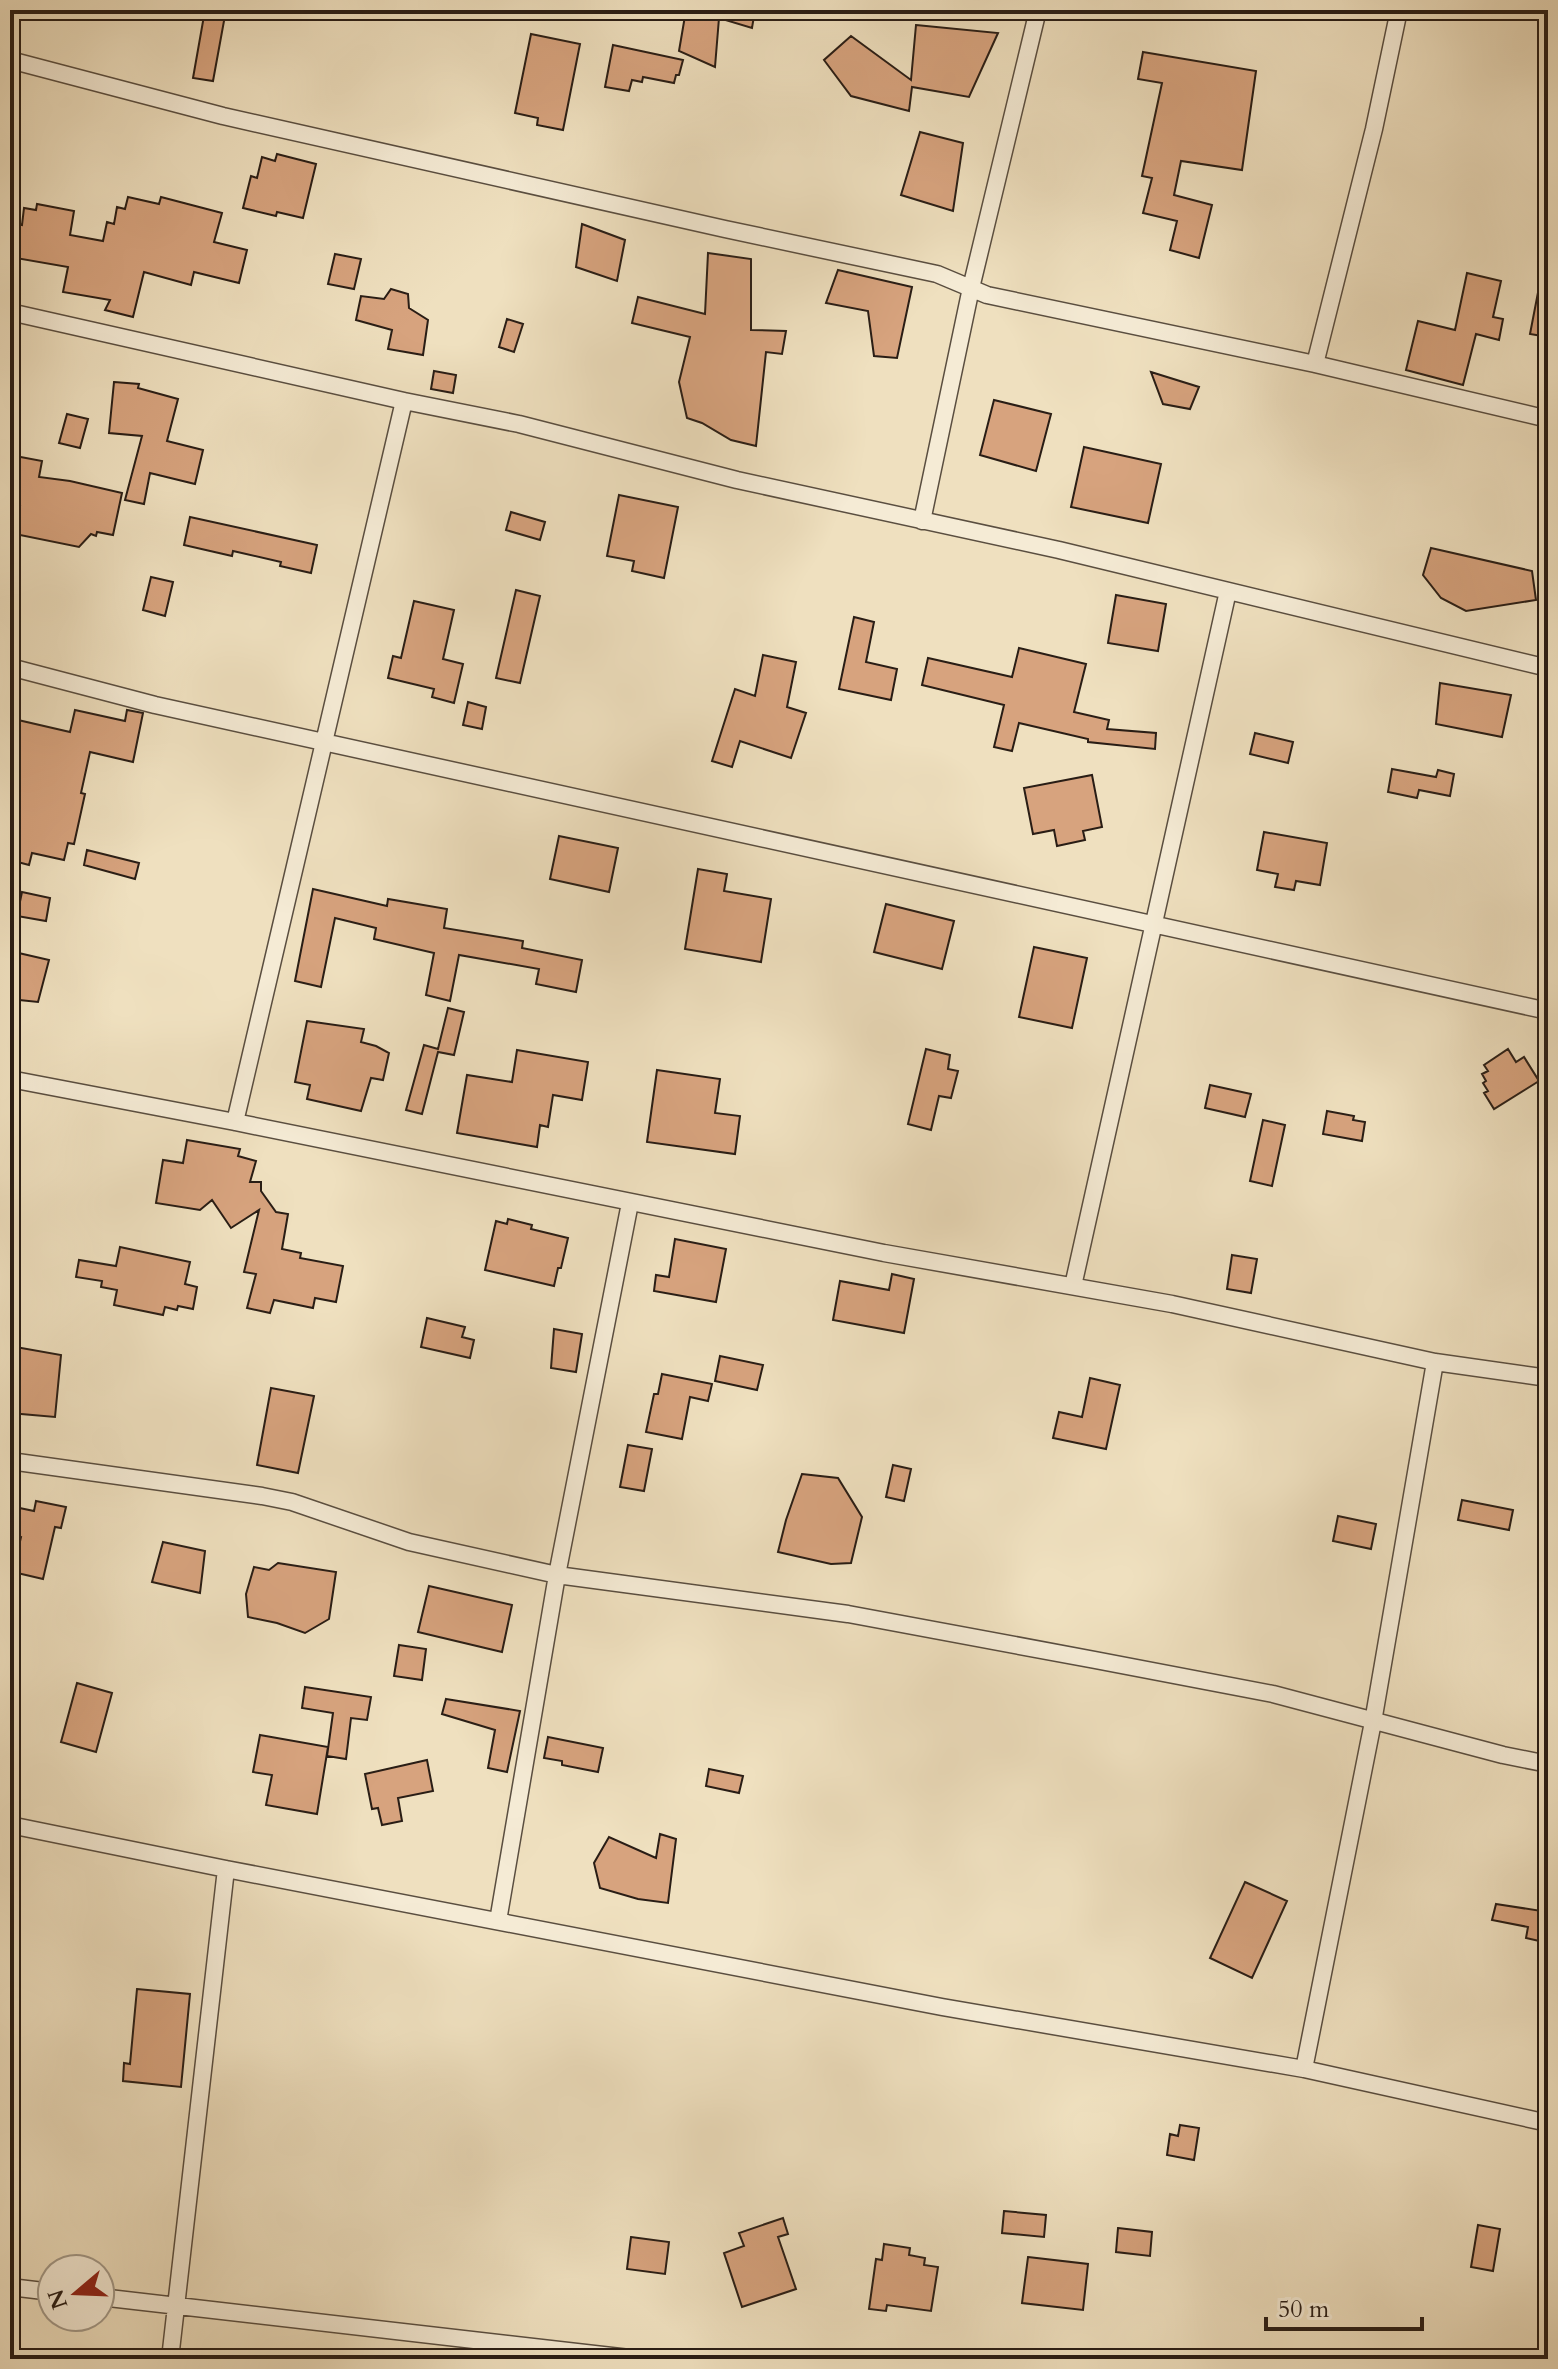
<svg xmlns="http://www.w3.org/2000/svg" width="1558" height="2369" viewBox="0 0 1558 2369" font-family="Cardo,serif">
<style>
.building{fill:#d7a37e;stroke:#291d15;stroke-width:2}
.lines{fill:none;stroke-linecap:round;stroke-linejoin:round}
.street-casing{stroke:#5a4e40;stroke-width:19}
.street{stroke:#f5ebd5;stroke-width:16}
</style>
<rect width="100%" height="100%" fill="#efe0bf"/>
<filter id="stains"><feTurbulence type="fractalNoise" baseFrequency=".0025" numOctaves="4"/><feColorMatrix values="0 0 0 0 .2 0 0 0 0 .09 0 0 0 0 .02 0 0 0 .5 -.17"/></filter>
<radialGradient id="worn" r=".72"><stop offset=".6" stop-color="#630" stop-opacity="0"/><stop offset="1" stop-color="#630" stop-opacity=".3"/></radialGradient>
<path class="building" d="M205 10H226L213 81 193 78Z
M686 10H755L752 28 719 18 715 67 679 51Z
M916 25 998 33 969 97 912 87 909 111 851 96 824 60 851 36 911 80Z
M531 34 580 44 563 130 537 125 538 118 515 113Z
M613 45 683 60 679 75H676L674 83 643 77 642 82 632 80 629 91 605 87Z
M1143 52 1256 71 1242 170 1181 161 1174 195 1212 205 1199 258 1170 250 1177 221 1143 213 1152 178 1142 176 1162 83 1138 79Z
M920 132 963 143 953 211 901 195Z
M277 154 316 164 303 218 277 212 276 216 243 208 251 176 257 178 262 157 275 161Z
M128 197 159 204 161 197 222 213 214 242 247 250 239 283 194 272 191 285 144 272 133 317 105 310 110 300 63 292 68 267 10 257V223L22 225 24 208 36 210 37 204 74 211 70 235 103 241 107 222 114 224 117 207 125 209Z
M582 224 625 240 617 281 576 267Z
M708 253 751 259V330L786 331 782 354 766 352 756 446 731 440 702 423 687 418 679 382 690 337 632 323 638 297 705 314Z
M335 254 361 259 354 289 328 284Z
M838 270 912 287 897 358 874 356 868 311 826 303Z
M1467 273 1501 281 1493 317 1503 319 1499 340 1476 334 1463 385 1406 370 1418 321 1455 330Z
M1540 282 1548 283V337L1530 334Z
M391 289 408 294 409 308 428 320 423 355 388 349 392 330 356 320 361 296 384 299Z
M507 319 523 324 514 352 499 347Z
M434 371 456 375 453 393 431 389Z
M1151 372 1199 387 1190 409 1163 404Z
M114 382 139 384 138 388 178 399 167 441 203 450 195 484 150 473 144 504 125 500 142 436 109 433Z
M994 400 1051 414 1036 471 980 455Z
M67 414 88 419 80 448 59 443Z
M1084 447 1161 464 1148 523 1071 507Z
M10 455 42 461 39 477 70 481 122 493 113 535 97 532 96 536 91 534 79 547 15 534 20 506 10 504Z
M619 495 678 507 664 578 632 571 634 561 607 556Z
M511 512 545 522 540 540 506 530Z
M190 517 317 545 311 573 280 566 281 562 233 551 232 556 184 545Z
M1431 548 1532 571 1536 600 1466 611 1441 598 1423 575Z
M151 577 173 582 165 616 143 610Z
M516 590 540 596 520 683 496 678Z
M1116 595 1166 604 1158 651 1108 643Z
M414 601 454 610 443 659 463 664 454 703 432 697 434 689 388 678 393 656 401 658Z
M854 617 874 622 866 662 897 669 891 700 839 689Z
M1019 648 1086 664 1074 712 1109 720 1107 729 1156 733 1155 749 1088 742V739L1019 723 1012 751 994 747 1004 705 922 685 928 658 1012 677Z
M763 655 796 662 787 707 806 713 791 758 740 741 732 767 712 761 735 689 755 696Z
M1440 683 1511 695 1502 737 1436 724Z
M468 702 486 707 482 729 463 725Z
M75 710 125 721 127 710 143 713 133 762 90 752 81 793 85 794 74 844 68 843 64 860 32 853 29 865 10 860V758L18 720 70 732Z
M1255 733 1293 742 1288 763 1250 754Z
M1392 769 1436 777 1438 770 1454 774 1450 796 1419 790 1417 798 1388 792Z
M1092 775 1102 827 1083 831 1085 840 1057 846 1054 830 1033 834 1024 788Z
M1264 832 1327 843 1320 885 1296 881 1294 890 1275 887 1278 874 1257 870Z
M559 836 618 848 609 892 550 879Z
M87 850 139 863 135 879 84 865Z
M698 869 727 874 724 891 771 899 761 962 685 949Z
M313 889 387 906 388 899 447 909 444 928 523 941 522 948 582 960 576 992 536 984 539 969 459 955 450 1001 426 995 434 953 374 939 376 928 335 918 321 987 295 981Z
M22 892 50 898 46 921 17 916Z
M886 904 954 921 942 969 874 952Z
M1034 947 1087 958 1072 1028 1019 1017Z
M10 951 49 960 38 1002 10 999Z
M448 1008 464 1012 454 1055 438 1052 422 1114 406 1110 424 1045 438 1049Z
M307 1021 364 1029 361 1042 376 1046 389 1053 383 1080 371 1078 361 1111 307 1099 310 1085 295 1082Z
M926 1049 950 1055 948 1069 958 1071 951 1098 939 1096 931 1130 908 1124Z
M1508 1049 1516 1062 1524 1057 1539 1081 1494 1109 1484 1093 1488 1091 1483 1083 1486 1081 1482 1074 1488 1071 1484 1065Z
M517 1050 588 1062 582 1100 553 1095 548 1127 540 1125 537 1147 457 1133 467 1075 512 1082Z
M657 1070 720 1079 715 1113 740 1116 735 1154 647 1142Z
M1210 1085 1251 1094 1245 1117 1205 1108Z
M1327 1111 1354 1116 1353 1120 1365 1122 1362 1141 1323 1134Z
M1263 1120 1285 1125 1272 1186 1250 1181Z
M187 1140 240 1149 238 1156 256 1161 250 1182H261V1191L276 1212 288 1214 282 1249 301 1253 300 1258 343 1266 336 1302 315 1298 313 1308 274 1300 270 1313 247 1308 256 1274 244 1272 259 1210 231 1228 212 1200 200 1210 156 1203 163 1160 183 1163Z
M508 1219 532 1225 531 1229 568 1238 561 1268H558L554 1286 485 1270 496 1221 507 1224Z
M675 1239 726 1249 716 1302 654 1291 656 1275 669 1277Z
M120 1247 190 1262 185 1284 197 1287 193 1309 178 1306 177 1310 165 1307 163 1315 114 1305 117 1290 101 1287 102 1281 76 1277 79 1260 116 1266Z
M1232 1255 1257 1259 1251 1293 1227 1289Z
M892 1274 914 1279 904 1333 833 1320 840 1281 889 1290Z
M427 1318 465 1327 462 1337 474 1340 470 1358 421 1347Z
M554 1329 582 1334 576 1372 551 1368Z
M10 1346 61 1355 55 1417 10 1413Z
M720 1356 763 1365 757 1390 715 1381Z
M662 1374 712 1384 708 1401 690 1397 682 1439 646 1432 654 1394H658Z
M1090 1378 1120 1385 1106 1449 1053 1438 1059 1412 1082 1417Z
M271 1388 314 1396 298 1473 257 1465Z
M628 1445 652 1449 644 1491 620 1487Z
M893 1465 911 1469 904 1501 886 1497Z
M802 1474 838 1478 862 1517 851 1563 831 1564 778 1552 786 1520Z
M1462 1500 1513 1510 1509 1530 1458 1520Z
M36 1501 66 1507 61 1528 55 1527 43 1579 13 1572 21 1537 10 1535V1506L34 1511Z
M1338 1516 1376 1524 1371 1549 1333 1541Z
M163 1542 205 1551 200 1593 152 1582Z
M278 1563 336 1572 329 1619 305 1633 277 1623 248 1617 246 1594 254 1567 269 1570Z
M429 1586 512 1605 502 1652 418 1632Z
M399 1645 426 1649 422 1680 394 1676Z
M77 1683 112 1693 96 1752 61 1742Z
M305 1687 371 1697 367 1720 351 1718 346 1759 327 1756 333 1713 302 1708Z
M446 1699 520 1711 507 1772 488 1768 495 1730 442 1714Z
M260 1735 328 1747 317 1814 266 1805 272 1775 253 1772Z
M548 1737 603 1748 598 1772 562 1765V1761L544 1758Z
M427 1760 433 1791 398 1798 402 1821 382 1825 378 1808 372 1809 365 1774Z
M709 1769 743 1776 739 1793 706 1786Z
M660 1834 676 1839 668 1903 638 1899 600 1888 594 1863 609 1837 656 1858Z
M1245 1882 1287 1901 1252 1978 1210 1958Z
M1496 1904 1548 1912V1943L1526 1938 1528 1927 1492 1920Z
M137 1989 190 1994 181 2087 123 2081 124 2063 130 2064Z
M1180 2125 1199 2128 1194 2160 1167 2155 1170 2134 1178 2136Z
M1004 2211 1046 2215 1044 2237 1002 2233Z
M783 2218 788 2234 778 2237 796 2289 742 2307 724 2253 744 2246 739 2233Z
M1478 2225 1500 2229 1493 2271 1471 2267Z
M1118 2228 1152 2232 1150 2256 1116 2252Z
M631 2237 669 2242 665 2274 627 2269Z
M884 2244 910 2248 909 2255 925 2258 924 2265 938 2267 931 2311 887 2305 886 2311 869 2309 876 2259 882 2260Z
M1028 2257 1088 2264 1083 2310 1022 2303Z"/>
<g class="lines">
<g class="street-casing">
<path id="street" d="M1018 10 1037 14
M10 60 223 116 725 229 937 274 987 295 1315 364 1548 419
M10 312 404 401 519 424 737 480 1059 550 1548 668
M1315 364 1374 129 1399 10
M922 521 971 288 1038 10
M10 667 155 705 1548 1011
M10 1079 235 1122 884 1253 1172 1304 1435 1362 1548 1378
M235 1122 404 401
M1073 1286 1228 591
M10 1461 262 1496 292 1502 409 1542 557 1575 848 1614 1095 1660 1273 1694 1503 1755 1548 1764
M10 1825 226 1869 942 2007 1304 2069 1548 2123
M498 1921 557 1575 630 1203
M1304 2069 1373 1722 1435 1362
M10 2287 52 2292
M100 2297 638 2359
M170 2359 226 1869"/>
</g>
<use href="#street" class="street"/>
</g>
<rect width="1558" height="2369" fill="none" stroke="#efe0bf" stroke-width="40"/>
<rect x="12" y="12" width="1534" height="2345" fill="none" stroke="#291d15" stroke-width="4"/>
<rect x="20" y="20" width="1518" height="2329" fill="none" stroke="#291d15" stroke-width="2"/>
<g transform="translate(76 2293) rotate(251)"><circle r="38" fill="#f5ebd5" stroke="#a39988" stroke-width="2"/>
<path d="M0-6L14 30L0 20L-14 30Z" fill="#8f2418"/>
<text y="-12" font-size="22" font-weight="bold" text-anchor="middle" fill="#291d15">N</text>
</g>
<path d="M1266 2317v12h156v-12" fill="none" stroke="#291d15" stroke-width="4"/>
<text x="1278" y="2317" font-size="24" fill="#291d15" stroke="#f5ebd5" stroke-width="6" paint-order="stroke">50 m</text>
<rect width="100%" height="100%" filter="url(#stains)"/>
<rect width="100%" height="100%" fill="url(#worn)"/>
</svg>
